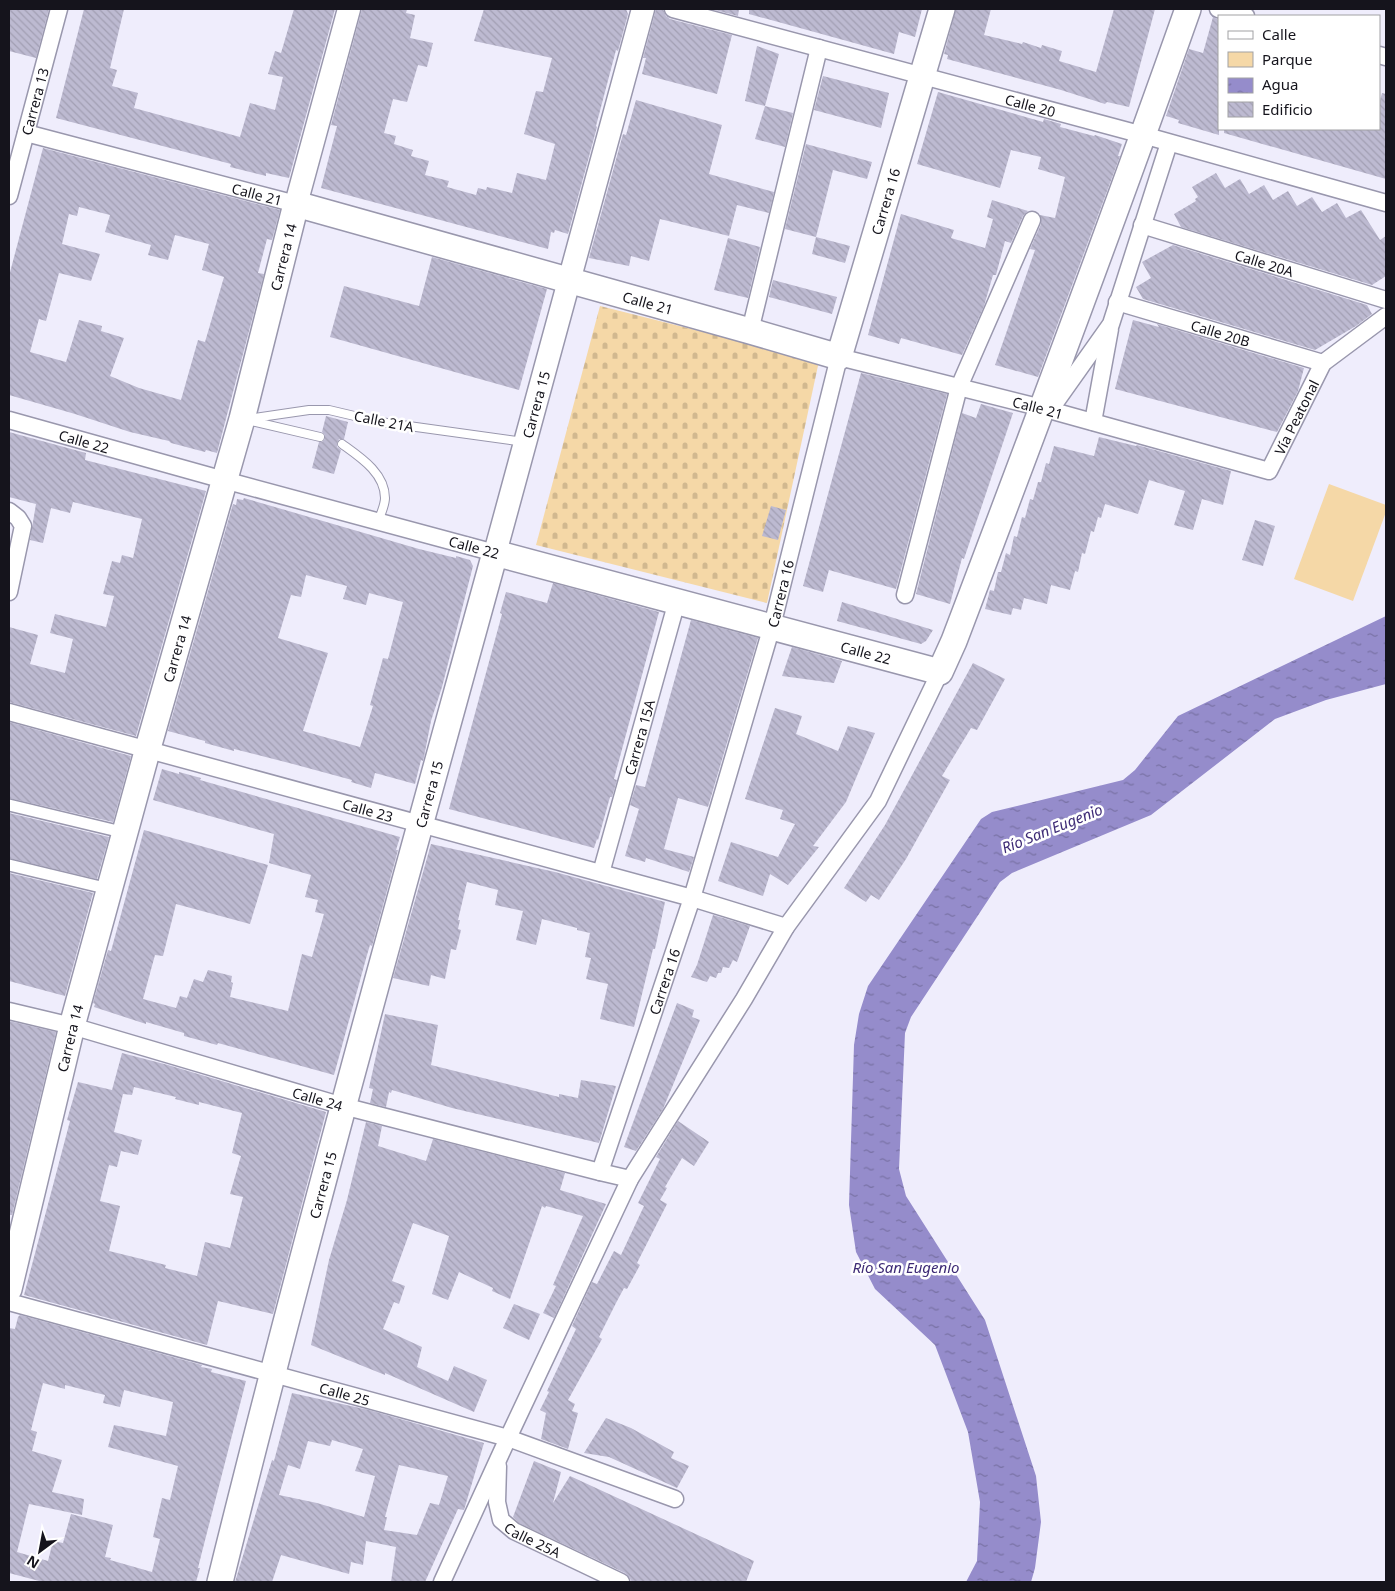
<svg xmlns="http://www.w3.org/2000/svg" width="1395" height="1591" viewBox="0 0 1395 1591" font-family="'Noto Sans',sans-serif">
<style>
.green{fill:#f5d8a7}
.cemetery{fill:url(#cemetery-stones)}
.water{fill:url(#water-ripples)}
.building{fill:url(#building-back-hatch);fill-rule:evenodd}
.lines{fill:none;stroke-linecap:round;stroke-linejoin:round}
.service-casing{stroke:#9997ad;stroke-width:10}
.pedestrian-casing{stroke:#9997ad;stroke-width:14}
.minor-casing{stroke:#9997ad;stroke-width:19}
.secondary-casing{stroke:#9997ad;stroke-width:25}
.primary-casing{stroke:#9997ad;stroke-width:28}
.service{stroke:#fff;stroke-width:8}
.pedestrian{stroke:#fff;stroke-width:11}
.minor{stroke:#fff;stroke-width:16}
.secondary{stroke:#fff;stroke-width:22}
.primary{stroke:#fff;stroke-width:25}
.labels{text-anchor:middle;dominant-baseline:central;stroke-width:5;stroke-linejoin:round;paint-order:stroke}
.street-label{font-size:14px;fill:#15141c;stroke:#fff}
.water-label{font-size:15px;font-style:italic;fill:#3d2a75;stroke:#fff}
</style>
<defs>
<pattern id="cemetery-stones" width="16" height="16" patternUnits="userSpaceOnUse" patternTransform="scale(1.25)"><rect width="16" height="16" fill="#f5d8a7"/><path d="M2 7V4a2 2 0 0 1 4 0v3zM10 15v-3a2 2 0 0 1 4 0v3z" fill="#d1b88f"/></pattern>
<pattern id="water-ripples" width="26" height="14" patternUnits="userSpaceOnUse" patternTransform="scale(1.25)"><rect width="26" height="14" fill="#958ccb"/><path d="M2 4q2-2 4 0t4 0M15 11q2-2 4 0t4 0" fill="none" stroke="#7871a4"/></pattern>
<pattern id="building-back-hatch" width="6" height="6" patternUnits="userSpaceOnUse" patternTransform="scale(1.25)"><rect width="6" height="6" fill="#bdbad1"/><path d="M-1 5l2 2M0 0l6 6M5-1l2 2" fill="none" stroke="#a29fb3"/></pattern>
</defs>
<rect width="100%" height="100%" fill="#efedfc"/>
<path class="green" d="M1329 484 1386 505V512L1353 601 1294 579Z"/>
<path class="cemetery" d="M600 306 819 361 767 603 536 545Z"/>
<path class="water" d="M1386 616V684L1326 700 1275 719 1151 815 1012 873 1000 882 911 1017 905 1033 899 1169 906 1196 985 1320 1036 1476 1041 1522 1035 1568 1031 1582H966L977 1561 980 1502 968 1432 935 1345 875 1289 856 1252 849 1205 854 1045 859 1014 868 986 981 819 992 812 1123 780 1135 770 1178 716Z"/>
<path class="building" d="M9 9H49L36 58 9 51Z
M84 9H124L110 68 117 70 112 86 138 93 134 108 240 137 250 103 275 110 283 77 268 74 275 51 281 53 294 9H335L289 178 266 173V176L230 167 231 164 56 118Z
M362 9H407L406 13 415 15 410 38 433 43 427 67 418 65 407 102 393 99 384 133 396 136 394 144 413 150 411 156 429 161 425 175 449 181 447 187 476 195 478 188 486 190 487 187 512 193 517 173 546 180 555 144 524 134 536 91 543 92 552 58 474 41 484 9H626L628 14 618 51 616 50 596 126 597 127 568 234 555 230 554 233 551 232 548 249 321 188 337 126 331 125Z
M656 9H663L666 16 670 19 732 35 717 94 642 74 646 58H643Z
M711 9H739L738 16Z
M749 9H922L915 37 899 32 894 54 749 14Z
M956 9H991L984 35 1022 44 1023 42 1041 48 1042 45 1062 51 1059 61 1096 72 1114 9H1155L1129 107 1107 102 1105 104 1061 90 947 59 948 55 944 54Z
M1213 17 1219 20V135L1178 123 1179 120 1166 116 1189 49 1203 53Z
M757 46 779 54 765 106 745 101Z
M823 76 889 93 881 128 814 110Z
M938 92 1043 122 1044 119 1061 124 1060 127 1094 136 1095 135 1122 144 1118 156H1120L1038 377 995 365 1035 250 1030 249 1041 224 1040 215 1055 218 1065 177 1038 169 1041 157 1011 150 1000 188 917 164Z
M1382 93 1386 94V179L1224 133V129H1379V104Z
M636 100 722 125 709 174 774 192 769 213 737 205 729 236 660 219 649 261 631 256 629 266 589 258 623 134 626 135Z
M765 106 793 113 785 147 755 139Z
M806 144 872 162 867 179 833 170 816 237 785 229Z
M43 148 280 210 272 240 267 239 258 273 264 274 217 453 206 450 205 452 171 443 169 441 130 432 75 414 9 395V276ZM79 207 110 215 105 232 151 245 148 255 168 260 175 235 209 244 202 270 224 277 205 342 198 340 181 400 139 388 110 376 124 338 101 331 102 326 79 320 66 362 30 352 39 319 46 321 59 273 91 281 100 254 62 244 69 214 77 216Z
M1216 173 1225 188 1240 179 1249 194 1264 185 1273 200 1288 191 1297 206 1312 197 1322 212 1337 203 1346 218 1361 210 1380 240 1386 236V276L1372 285 1181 227 1174 214 1196 201 1195 199 1198 197 1192 187Z
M992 200 1028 211 1023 216 1011 243 1005 241 996 275H993L984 306 962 355 901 338 899 344 868 335 901 214 954 230 951 238 985 248 993 219 987 217Z
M816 237 850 246 845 263 812 254Z
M728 238 760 247 748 298 714 290Z
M1173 245 1367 305 1372 314 1356 326 1315 350 1143 299 1136 287 1151 278 1142 262Z
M432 257 547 289 519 390 330 337 344 286 419 306Z
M773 280 837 297 832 314 769 297Z
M1133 320 1159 327 1157 324 1304 368 1298 391 1277 432 1115 389Z
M861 373 947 394 896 589 829 570 823 592 803 586Z
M981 404 1013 413 964 559 962 558 950 604 916 594 962 413 976 418Z
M326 416 348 422 344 439H339L337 443V447L341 450 334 474 312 468 319 442H322L325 439V435L322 432Z
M9 432 86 453 85 460 206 491 136 736 9 702V627L38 635 30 664 65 673 73 639 50 633 55 614 106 627 114 596 103 594 112 561 120 563 122 555 133 558 142 519 73 502 70 513 51 508 43 543 30 540 36 504 9 497Z
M1099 437 1136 446 1137 445 1231 471 1223 505 1202 499 1193 530 1174 525 1185 491 1149 480 1138 514 1105 504 1101 518 1098 517 1094 532 1091 531 1085 554 1082 553 1078 572 1075 571 1070 590 1051 585 1047 604 1024 598 1021 610 1013 608 1011 615 985 609 990 590 994 591 998 572H1001L1006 553 1010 555 1014 536 1017 537 1022 517 1025 518 1030 499 1033 500 1038 482H1041L1046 463 1049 464 1054 446 1094 456Z
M244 498 419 549 456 558V556L470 560 473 566 442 687 431 721 424 757 423 761 421 760 415 784 375 773 371 788 351 782 352 780 293 764 234 749V751L205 743V741L168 731 233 504 236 505 237 499 243 500ZM306 575 347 586 343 599 366 605 369 593 403 602 388 659 383 658 370 705 373 706 360 747 303 731 328 653 278 638 291 595 301 597Z
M771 506 786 510 778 540 762 536Z
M1255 520 1275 526 1263 566 1242 560Z
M553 583 659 612 614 779 617 780 612 797H610L598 840 597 839 594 848 449 809 502 614 500 613 506 592 547 603Z
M842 602 933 630 926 641 921 644 837 621Z
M691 620 758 638 708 807 678 798 664 849 694 857 689 872 646 858 645 862 625 856 639 809 630 805 636 785 645 787Z
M792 647 842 661 834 683 782 676Z
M973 663 1005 679 977 730 971 728 942 776 950 780 906 859 879 900 871 895 866 902 844 888 885 825Z
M775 708 802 716 796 734 838 751 848 726 875 733 846 802 813 846 819 847 788 885 770 874 763 896 718 881 731 842 778 857 795 824 780 819 783 810 745 799Z
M9 722 131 756 113 822 9 798Z
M162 769 179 774V772L201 778 200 780 400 837 396 850H398L372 946 370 945 367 955 334 1075 218 1043 217 1045 199 1040 184 1036V1033L146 1022V1024L94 1007 95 1004 93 1003 108 950 111 951 144 830 268 865 250 924 176 904 163 956 155 955 143 999 176 1008 180 996 187 998 194 979 203 982 208 970 232 976 231 982 233 983 230 997 288 1011 302 954 312 957 324 914 315 912 318 900 305 897 311 875 269 863 274 834 153 800Z
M9 813 109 837 97 879 9 858Z
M431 844 555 872 665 902 655 949H653L634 1027 600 1019 608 984 586 979 591 958 585 957 590 933 577 930V928L542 919 536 945 516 940 523 911 495 905 498 890 467 882 458 920H460L458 929 461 930 456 950 451 949 445 979 431 975 429 986 393 978Z
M9 873 93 893 65 996 9 981Z
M713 915 750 926 737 962 733 960 729 968 723 967 721 973H718L716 978 710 976 707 982 691 977 697 965Z
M677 1003 694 1010 692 1017 700 1020 663 1109 636 1151 624 1147Z
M385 1014 438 1025 431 1065 559 1097V1094L578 1098 581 1080 616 1086 599 1143 452 1108 392 1090 391 1093 389 1092 386 1107 370 1103 373 1089 369 1088Z
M9 1021 56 1032 12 1215H9Z
M122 1053 168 1065 326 1112 273 1314 218 1301 207 1345 24 1295 70 1121 67 1120 78 1082 112 1090ZM134 1087 176 1097 175 1099 199 1105V1102L242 1113 232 1153 241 1156 230 1194 243 1197 230 1248 205 1242 197 1276 165 1268 166 1265 109 1251 120 1206 100 1201 109 1165 117 1167 121 1151 138 1155 142 1140 114 1132 123 1094 132 1095Z
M678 1121 709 1142 694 1166 682 1158 665 1187 667 1188 660 1200 667 1204 637 1263 640 1265 627 1289 624 1288 616 1303 599 1337 602 1339 568 1400 575 1404 572 1411 578 1413 568 1449 541 1439 546 1413 540 1410 549 1392 547 1391 576 1329 572 1326 592 1282 597 1284 614 1251 621 1255 644 1206 638 1203 660 1159 656 1157Z
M366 1122 382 1126 378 1146 426 1161 433 1139 565 1173 560 1190 606 1204 554 1318 543 1313 556 1286 553 1285 583 1216 546 1206 545 1208 542 1206 510 1299 492 1291 493 1288 459 1272 448 1300 432 1294 449 1236 413 1223 392 1281 405 1286 399 1304 394 1302 383 1329 422 1347 417 1367 448 1381 454 1366 487 1380 474 1412 385 1373V1375L311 1345 329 1260 347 1200Z
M514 1304 540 1314 529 1340 503 1328Z
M20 1315 202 1365 201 1367 212 1369 211 1372 246 1381 202 1552 198 1568H200L196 1582H43L9 1573V1328L15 1329 18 1317ZM43 1383 65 1389V1385L105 1395 103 1403 120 1407 124 1390 173 1402 166 1436 114 1425 108 1447 178 1466 170 1500 162 1498 153 1537 160 1539 152 1572 110 1560 111 1558 105 1557 113 1525 71 1514 63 1543 53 1541 48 1561 17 1552 29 1504 82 1515 84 1499 52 1492 62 1460 32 1451 37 1432 31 1430Z
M292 1393 369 1410 484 1443 464 1510 458 1509 425 1582H391L396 1547 366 1541 363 1565 351 1562 349 1574 281 1555 272 1582H235L272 1460 274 1461ZM332 1440 363 1449 355 1471 375 1476 364 1517 317 1503 279 1495 288 1465 300 1469 308 1441 330 1446ZM399 1465 448 1476 439 1505 430 1503 417 1535 384 1530 387 1517H385Z
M606 1418 631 1428 674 1452 671 1458 689 1466 677 1488 609 1457 584 1453Z
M534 1461 561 1472 553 1503 570 1476 754 1561 746 1582H632L629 1577 625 1573 519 1523 513 1517Z"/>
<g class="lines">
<g class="service-casing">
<path id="service" d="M247 419 309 410H329L380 422 524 442
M247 420 320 437
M342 444C360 457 385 473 385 498 385 506 380 515 378 522"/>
</g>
<g class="pedestrian-casing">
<path id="pedestrian" d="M9 805 126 833
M9 865 109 889"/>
</g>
<g class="minor-casing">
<g id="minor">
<path id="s1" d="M673 9 1143 135 1386 203"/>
<path d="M1218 9 1246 16"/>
<path d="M1379 55 1386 57"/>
<path id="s2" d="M26 133 296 204"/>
<path id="s3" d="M9 196 59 9"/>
<path id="s4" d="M1142 225 1386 300"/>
<path id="s5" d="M1117 302 1323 363"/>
<path d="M750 331 819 48"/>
<path d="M1050 410 1111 324 1169 143"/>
<path id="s6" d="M9 420 224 480 495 553"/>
<path d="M1093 422 1110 329"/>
<path d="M9 511 18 518 23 526 9 592"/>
<path d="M905 595 959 387 1032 220"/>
<path id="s7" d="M9 712 692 898 786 927"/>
<path id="s8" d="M601 873 677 601"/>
<path id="s9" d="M9 1011 72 1026 343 1106 600 1172 630 1179"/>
<path id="s10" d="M600 1172 692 898 772 626 839 357 1042 408 1269 471 1323 363 1386 316"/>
<path id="s11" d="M9 1302 508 1438 675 1499"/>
<path id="s12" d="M498 1466 497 1502 501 1520 514 1531 621 1582"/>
<path d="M442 1582 508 1438 630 1179 744 999 786 927 878 801 940 672"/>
</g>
</g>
<g class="secondary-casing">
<g id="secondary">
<path d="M296 204 349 9"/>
<path id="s13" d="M495 553 643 9"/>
</g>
</g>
<g class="primary-casing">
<g id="primary">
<path id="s14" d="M9 1289 72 1026 148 748 242 419 296 204 750 331 839 357 942 9"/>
<path id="s15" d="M220 1582C305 1237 401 895 495 553L940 672 954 641C1034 431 1113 221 1188 9"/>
</g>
</g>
<use href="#service" class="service"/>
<use href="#pedestrian" class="pedestrian"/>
<use href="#minor" class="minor"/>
<use href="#secondary" class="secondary"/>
<use href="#primary" class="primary"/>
</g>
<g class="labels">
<g class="street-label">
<text stroke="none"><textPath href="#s3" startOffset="98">Carrera 13</textPath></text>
<text stroke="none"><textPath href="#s1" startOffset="370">Calle 20</textPath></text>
<text stroke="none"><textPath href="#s2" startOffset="239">Calle 21</textPath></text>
<text stroke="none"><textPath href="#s14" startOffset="1849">Carrera 16</textPath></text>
<text stroke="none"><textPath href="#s14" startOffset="1068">Carrera 14</textPath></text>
<text stroke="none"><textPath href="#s4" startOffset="128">Calle 20A</textPath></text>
<text stroke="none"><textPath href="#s14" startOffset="1488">Calle 21</textPath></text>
<text stroke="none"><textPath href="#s5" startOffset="108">Calle 20B</textPath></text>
<text stroke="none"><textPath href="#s13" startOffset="154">Carrera 15</textPath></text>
<text stroke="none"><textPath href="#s10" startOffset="1055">Calle 21</textPath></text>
<text stroke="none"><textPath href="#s10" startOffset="1355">Vía Peatonal</textPath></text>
<text transform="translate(384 421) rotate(11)">Calle 21A</text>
<text stroke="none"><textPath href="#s6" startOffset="78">Calle 22</textPath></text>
<text transform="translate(474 547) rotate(15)">Calle 22</text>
<text stroke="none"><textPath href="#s10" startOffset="606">Carrera 16</textPath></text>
<text stroke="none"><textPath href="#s14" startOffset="662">Carrera 14</textPath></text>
<text stroke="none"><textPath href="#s15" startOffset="1449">Calle 22</textPath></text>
<text stroke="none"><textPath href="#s8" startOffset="141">Carrera 15A</textPath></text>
<text stroke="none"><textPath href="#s15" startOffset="815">Carrera 15</textPath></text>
<text stroke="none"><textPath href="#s7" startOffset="372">Calle 23</textPath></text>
<text stroke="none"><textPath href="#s10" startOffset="201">Carrera 16</textPath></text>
<text stroke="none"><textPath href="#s14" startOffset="258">Carrera 14</textPath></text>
<text stroke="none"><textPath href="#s9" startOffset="321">Calle 24</textPath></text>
<text stroke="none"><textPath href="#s15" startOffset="410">Carrera 15</textPath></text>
<text stroke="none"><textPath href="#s11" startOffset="348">Calle 25</textPath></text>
<text stroke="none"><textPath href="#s12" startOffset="92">Calle 25A</textPath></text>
</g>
<g class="water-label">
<text transform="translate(1052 828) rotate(-22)">Río San Eugenio</text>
<text x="906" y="1267">Río San Eugenio</text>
</g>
</g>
<rect width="1395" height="1591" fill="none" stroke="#15141c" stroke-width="20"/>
<rect x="1218" y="15" width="162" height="115" fill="#ffffff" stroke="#a1a1a4"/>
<rect x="1228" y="31" width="25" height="8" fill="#ffffff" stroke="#a1a1a4"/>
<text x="1262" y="40" font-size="15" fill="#15141c">Calle</text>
<rect x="1228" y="52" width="25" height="15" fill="#f5d8a7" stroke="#a1a1a4"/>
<text x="1262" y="65" font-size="15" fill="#15141c">Parque</text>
<rect x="1228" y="78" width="25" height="15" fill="url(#water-ripples)" stroke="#a1a1a4"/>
<text x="1262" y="90" font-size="15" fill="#15141c">Agua</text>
<rect x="1228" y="102" width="25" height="15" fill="url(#building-back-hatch)" stroke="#a1a1a4"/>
<text x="1262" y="115" font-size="15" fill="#15141c">Edificio</text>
<g transform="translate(40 1551) rotate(212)" stroke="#ffffff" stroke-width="4" paint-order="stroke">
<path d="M0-4L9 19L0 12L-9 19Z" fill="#15141c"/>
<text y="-8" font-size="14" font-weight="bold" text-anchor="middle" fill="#15141c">N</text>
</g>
</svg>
